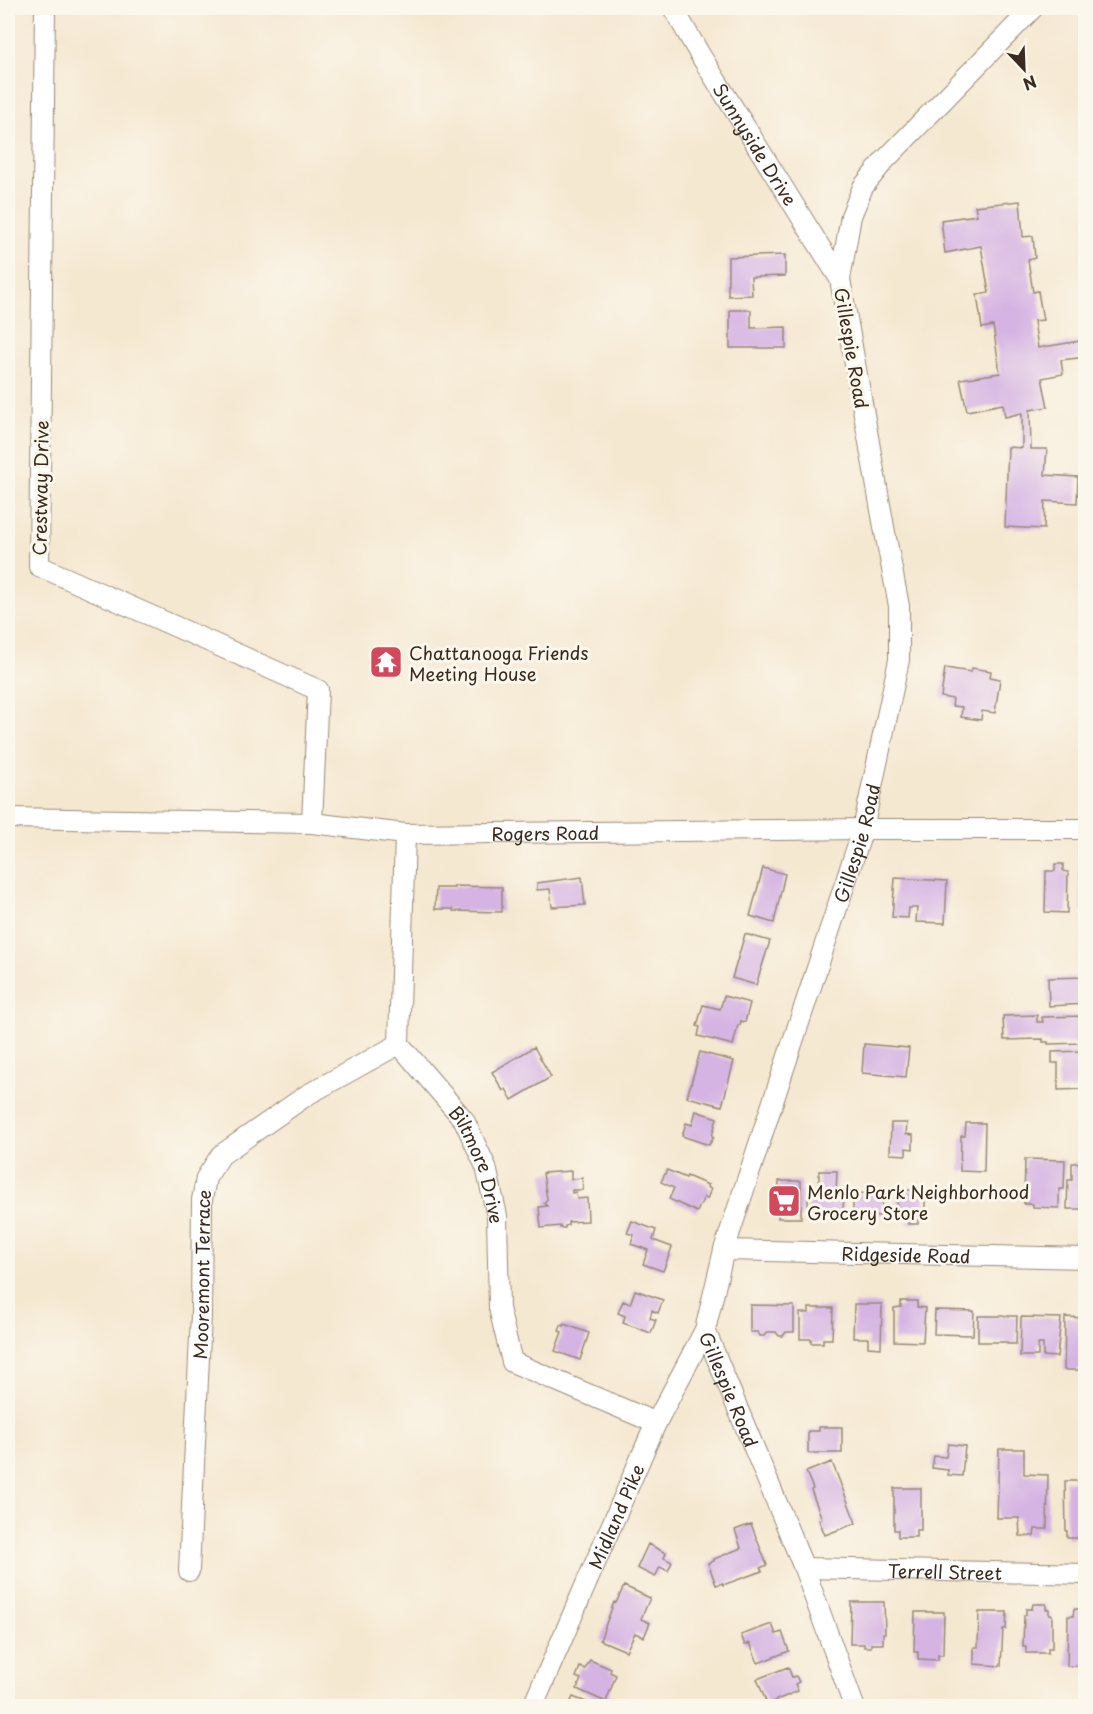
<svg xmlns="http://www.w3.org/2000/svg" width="1093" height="1714" viewBox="0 0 1093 1714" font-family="'Playpen Sans',sans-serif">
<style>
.building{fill:#d5b3e3}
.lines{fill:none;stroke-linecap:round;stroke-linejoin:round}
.minor-casing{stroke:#988978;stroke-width:22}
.minor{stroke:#fff;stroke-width:20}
.labels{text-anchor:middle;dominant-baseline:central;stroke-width:6;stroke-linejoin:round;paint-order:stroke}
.street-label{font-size:18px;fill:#3b2a1e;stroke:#fbf7ec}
.poi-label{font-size:18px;fill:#3b2a1e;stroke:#fbf7ec;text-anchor:start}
</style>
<rect width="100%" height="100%" fill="#fbf7ec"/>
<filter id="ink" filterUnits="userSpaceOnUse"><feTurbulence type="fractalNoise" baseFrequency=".0167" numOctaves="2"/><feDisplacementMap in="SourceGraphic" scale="12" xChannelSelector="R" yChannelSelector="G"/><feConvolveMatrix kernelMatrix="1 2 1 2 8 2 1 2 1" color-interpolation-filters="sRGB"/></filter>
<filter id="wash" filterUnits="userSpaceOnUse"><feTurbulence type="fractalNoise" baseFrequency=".008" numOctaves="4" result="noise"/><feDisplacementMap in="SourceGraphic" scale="24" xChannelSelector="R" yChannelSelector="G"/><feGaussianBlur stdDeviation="1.35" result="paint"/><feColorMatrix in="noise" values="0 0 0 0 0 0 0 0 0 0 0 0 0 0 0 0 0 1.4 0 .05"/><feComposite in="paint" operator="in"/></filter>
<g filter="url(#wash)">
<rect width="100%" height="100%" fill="#f5e8d1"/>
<g id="blocks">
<path class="building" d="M1020 201 1023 237 1033 236 1035 258 1028 260 1033 292 1038 291 1043 320 1034 321 1038 348 1086 340V357L1061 360 1063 374 1042 378 1048 407 1030 410 1031 449H1047L1045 475 1078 477 1077 503 1045 501 1044 529 1005 527 1008 447 1022 448V413L1005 417 1003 404 967 411 960 379 1000 373 993 326 982 328 977 295 989 293 981 246 945 253 941 220 977 215 975 206Z
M785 255V276L751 277 752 295 728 296V257Z
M730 310H751V328L786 327V348H730Z
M945 668 971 672 972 668 991 671 990 677 1000 679 995 713 982 711 981 720 961 717 962 707 952 706 953 699 941 697Z
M1055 864H1063V871L1068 872 1067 913 1045 912 1046 871H1055Z
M1080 865H1086V909H1082Z
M763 868 785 874 774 923 750 916Z
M582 877 585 905 552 907 550 889 537 890V883Z
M895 878 947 881 945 923 916 922 917 908H909L908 918 892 917Z
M454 886 502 887V912L453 911V909H435L436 888H454Z
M745 934 770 941 756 985 732 978Z
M1086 977V1004L1049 1006 1048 978Z
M724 996 750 1003 745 1022 741 1021 740 1025H738L733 1045 698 1036 700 1027 697 1026 703 1005 720 1009Z
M1037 1015V1022H1043L1042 1017 1086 1016V1025H1083V1032H1086V1043L1048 1044V1042H1043V1039L1004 1040 1003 1016Z
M864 1044 909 1048 906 1077 862 1073Z
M534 1047 551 1077 512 1100 506 1089 503 1091 492 1072Z
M1086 1051V1089L1058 1090V1063H1052V1052Z
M700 1052 734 1061 722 1106 687 1097Z
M696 1111 717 1118 712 1136 714 1137 709 1145 682 1136 686 1123 692 1125Z
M891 1123H907L906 1134 913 1135V1149L906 1148V1155L890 1154Z
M966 1123H985L984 1172 960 1171 961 1136H965Z
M1025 1159 1065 1160 1064 1189H1059V1208L1033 1207V1204H1024Z
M1072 1163H1086V1209H1067L1068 1180H1072Z
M667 1170 686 1178 687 1176 708 1185 707 1187 711 1189 707 1199 704 1197 697 1212 669 1199 674 1188 661 1182Z
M571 1171V1179L582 1178 583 1190H572V1193L576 1192 577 1199 587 1198 588 1221 568 1222V1225L565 1226V1228H560V1226L541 1228 539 1207 547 1206 544 1203 547 1199 543 1173Z
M819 1171H837L836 1194H844L843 1210H836V1215L819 1214V1216H813V1214L808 1213V1192H819Z
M779 1181H801V1218H778Z
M897 1190H925V1216H918V1224H908V1216H897Z
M853 1193 882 1194V1216L853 1215Z
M632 1221 656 1230 653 1240 672 1247 663 1271 643 1264 648 1250 631 1244 634 1235 627 1233Z
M635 1290 663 1300 658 1313 652 1310 650 1318 656 1320 651 1333 623 1323 625 1316 618 1313 623 1301 630 1304Z
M901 1301H917V1307L925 1308 923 1342 894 1341V1308L901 1307Z
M854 1304H882L881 1348 868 1347V1338H853Z
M750 1305 794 1306V1332H786L783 1336H779L776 1332H767L764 1336H760L758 1332H750Z
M809 1308H833L832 1339H823V1343H811V1339H800V1313H809Z
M935 1310 974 1311 973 1335 934 1334Z
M978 1316H1017L1016 1344H1007V1342H978Z
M1021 1317 1061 1318 1057 1357 1043 1356V1344H1038V1356H1020Z
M1065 1317 1086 1318V1370H1064Z
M564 1324 589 1333 580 1360 555 1351 562 1332 559 1331 561 1325 564 1326Z
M819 1427H842V1453H808V1431H819Z
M948 1444 965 1446 962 1476 948 1475V1470L932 1468 934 1456 946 1457Z
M999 1449H1024V1474L1048 1475 1047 1529H1035L1034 1536H1020L1019 1518H997Z
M832 1462 856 1523 825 1535 819 1520 822 1519 811 1490 813 1489 806 1472Z
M1065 1481H1085L1086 1531H1083V1538H1067V1531H1066Z
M894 1488H921V1530H916V1537H898V1530H894Z
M751 1524 767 1565 760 1568 762 1571 723 1585V1583L716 1585 708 1563 714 1561V1559L741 1548 735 1530Z
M648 1544 666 1553 664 1558 672 1562 668 1571 660 1567 655 1577 637 1568Z
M624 1586 650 1598 641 1619 650 1623 644 1637 635 1633 626 1651 600 1640 614 1602 616 1603Z
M851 1602H884L885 1633H883V1644H871V1647H864V1644H850Z
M1033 1604H1046V1609H1049V1615H1052V1648H1048V1653H1026V1647H1023L1024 1615H1026V1609H1032Z
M1074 1609H1086V1666H1067L1068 1616H1073Z
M915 1612H944L943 1655H938V1660L918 1659V1652H914Z
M979 1612H1007L1006 1629H1003L1001 1666 974 1664V1647H978Z
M772 1624 776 1634 782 1632 789 1651 758 1663 750 1643 745 1645 741 1635Z
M590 1660 611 1669 610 1672 616 1675 606 1702 577 1689 581 1679 576 1677 580 1667 585 1669Z
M788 1667 792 1677 796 1676 799 1682 795 1684 798 1691 767 1704 757 1679Z
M573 1697 596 1706H569Z"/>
</g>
</g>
<g filter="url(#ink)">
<use href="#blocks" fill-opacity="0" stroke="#988978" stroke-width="1.5"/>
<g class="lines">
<g class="minor-casing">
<g id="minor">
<path d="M45 8 39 566 318 690 312 823"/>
<path id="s1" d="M673 8 699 53 840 279"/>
<path id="s2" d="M8 818 312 823 405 834 863 829H1086"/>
<path id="s3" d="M405 834 399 1044 464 1120 486 1167 497 1216 499 1308 512 1362 656 1423"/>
<path id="s4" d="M724 1250 1086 1258"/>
<path id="s5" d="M705 1330 804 1568 854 1706"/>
<path id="s6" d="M804 1568 1086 1574"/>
<path id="s7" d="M189 1571 201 1315 202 1200 206 1178 221 1155 307 1095 399 1044"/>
<path id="s8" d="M533 1706 656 1423 705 1330 724 1250 863 829 899 660V606L884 527 840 279 851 216 863 187 884 161 1033 8"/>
</g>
</g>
<use href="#minor" class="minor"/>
</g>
</g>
<defs>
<g id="temple-square" transform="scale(1.725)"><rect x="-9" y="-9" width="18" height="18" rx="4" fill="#d1495b" stroke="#fbf7ec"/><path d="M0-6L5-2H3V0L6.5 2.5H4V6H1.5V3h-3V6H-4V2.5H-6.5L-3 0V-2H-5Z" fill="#fff"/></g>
<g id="supermarket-square" transform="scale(1.725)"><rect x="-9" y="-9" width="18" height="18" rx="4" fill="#d1495b" stroke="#fbf7ec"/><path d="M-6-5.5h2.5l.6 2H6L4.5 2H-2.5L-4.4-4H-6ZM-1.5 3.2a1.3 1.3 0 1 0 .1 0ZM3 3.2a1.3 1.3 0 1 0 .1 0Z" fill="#fff"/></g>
</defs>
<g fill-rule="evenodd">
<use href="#temple-square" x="386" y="662"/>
<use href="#supermarket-square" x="784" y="1201"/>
</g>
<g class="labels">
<g class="street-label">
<text stroke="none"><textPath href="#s1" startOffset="159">Sunnyside Drive</textPath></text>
<text transform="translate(852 348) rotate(80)">Gillespie Road</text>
<text transform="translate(40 488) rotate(-89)">Crestway Drive</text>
<text stroke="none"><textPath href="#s2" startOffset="538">Rogers Road</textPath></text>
<text stroke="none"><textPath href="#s8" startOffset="924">Gillespie Road</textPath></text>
<text stroke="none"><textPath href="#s3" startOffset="357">Biltmore Drive</textPath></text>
<text stroke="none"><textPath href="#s4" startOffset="182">Ridgeside Road</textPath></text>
<text stroke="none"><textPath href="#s7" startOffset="297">Mooremont Terrace</textPath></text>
<text stroke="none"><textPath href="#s5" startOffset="64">Gillespie Road</textPath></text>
<text stroke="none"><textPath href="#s8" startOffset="207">Midland Pike</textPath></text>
<text stroke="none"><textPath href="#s6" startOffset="141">Terrell Street</textPath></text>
</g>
<g class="poi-label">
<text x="409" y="652">Chattanooga Friends<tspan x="409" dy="21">Meeting House</tspan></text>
<text x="807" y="1191">Menlo Park Neighborhood<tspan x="807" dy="21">Grocery Store</tspan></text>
</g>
</g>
<rect width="1093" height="1714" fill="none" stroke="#fbf7ec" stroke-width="30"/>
<g transform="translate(1024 69) rotate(157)" stroke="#fbf7ec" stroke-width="4.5" paint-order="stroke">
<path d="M0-4.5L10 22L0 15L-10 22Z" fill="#3b2a1e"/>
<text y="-9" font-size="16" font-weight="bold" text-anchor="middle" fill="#3b2a1e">N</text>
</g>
</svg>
